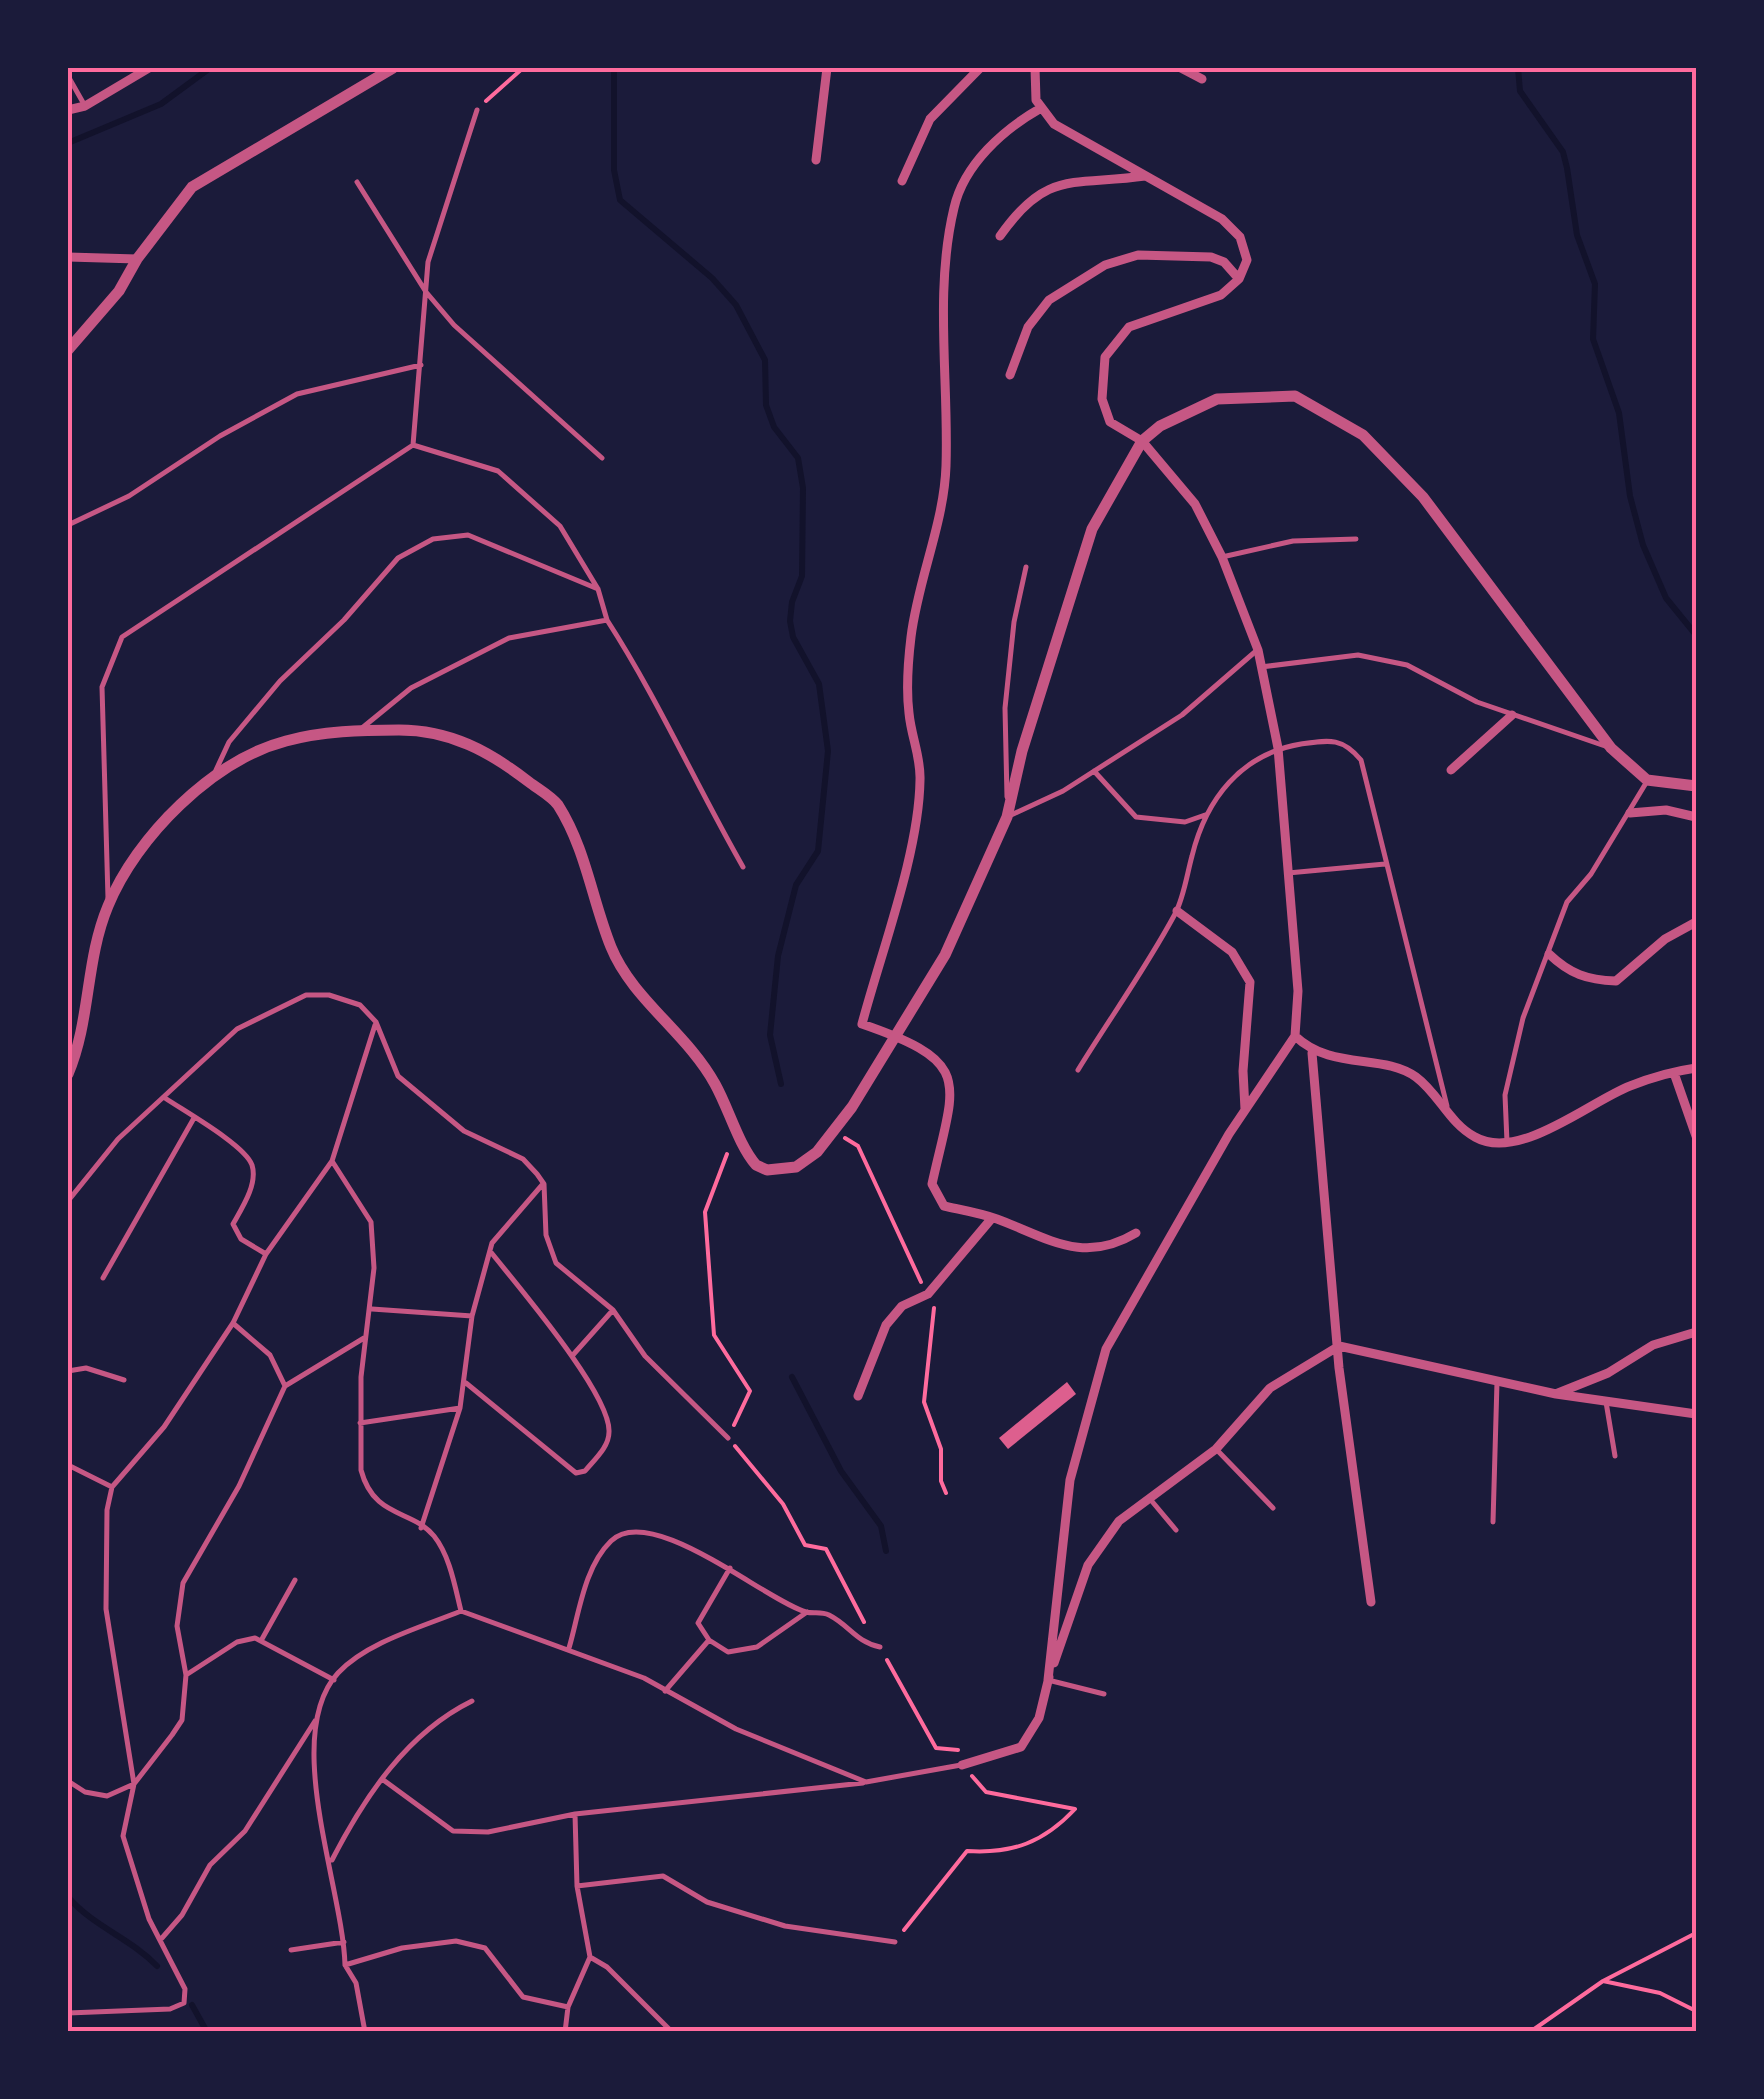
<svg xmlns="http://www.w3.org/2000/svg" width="1764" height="2099" viewBox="0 0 1764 2099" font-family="Literata,serif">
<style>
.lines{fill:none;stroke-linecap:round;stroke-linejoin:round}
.stream{stroke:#12122b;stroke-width:6}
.building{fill:#dd5f8e}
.path{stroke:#ff6b9d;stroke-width:4}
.service{stroke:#c65784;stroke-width:5}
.minor{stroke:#c65784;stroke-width:9}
.tertiary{stroke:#c65784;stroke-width:11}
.neatline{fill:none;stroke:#ff6b9d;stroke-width:4}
</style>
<rect width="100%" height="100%" fill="#1b1b3a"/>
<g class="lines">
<path class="stream" d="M614 68V170L620 200 712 278 736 305 765 360 766 405 774 427 798 458 803 488 802 576 792 602 790 621 793 637 819 684 828 751 818 851 796 885 778 956 770 1035 781 1084
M1518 68 1520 91 1563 152 1567 168 1577 235 1595 284 1593 339 1619 413 1630 496 1643 545 1666 598 1696 635
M68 143 161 104 210 68
M792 1377 841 1471 881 1526 886 1551
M68 1897C94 1927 130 1938 157 1966
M192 2005 207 2032"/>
</g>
<path class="building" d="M1067 1382 1076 1394 1008 1449 999 1438Z"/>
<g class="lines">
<path class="path" d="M486 101 523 68
M845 1138 858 1146 921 1282
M727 1154 705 1212 714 1335 750 1391 734 1425
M934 1308 924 1402 941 1449V1481L946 1493
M735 1446 783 1504 805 1545 826 1549 864 1622
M887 1660 936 1748 958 1750
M904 1930 967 1851C1013 1854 1044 1842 1075 1809L986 1792 972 1776
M1603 1981 1696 1933
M1530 2032 1603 1981 1660 1993 1696 2011"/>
<path class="service" d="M68 76 85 106
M357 182 426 292 454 325 602 458
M413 445 428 262 477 110
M68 525 129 496 220 436 297 394 421 365
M1222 557 1293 541 1356 539
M1261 667 1358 655 1407 665 1477 702 1605 746
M362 728 411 688 509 638 607 620C658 699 696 785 743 867
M216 770 229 742 280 681 344 620 398 558 433 539 468 535 598 589
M1094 771 1136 817 1185 822 1205 815
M1007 797 1005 708 1014 622 1026 567
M1009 816 1063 791 1182 715 1256 651
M1288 873 1385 864
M108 898 102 687 122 637 413 445 498 471 560 526 598 589 607 620
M375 1025 332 1161 371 1222 374 1268 361 1377V1470C374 1519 412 1509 434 1536 450 1556 455 1587 461 1611
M1078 1070C1110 1018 1146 968 1175 914 1184 897 1187 874 1192 856 1206 799 1241 754 1301 744 1329 740 1342 737 1361 760L1447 1106
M165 1098C184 1111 245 1145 252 1165 258 1184 242 1208 233 1224L241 1239 266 1254
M1507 1142 1505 1095 1523 1018 1567 902 1591 874 1646 783
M68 1201 118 1139 237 1029 306 995H329L360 1005 376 1022 398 1076 464 1131 523 1159 537 1174 544 1184 546 1235 556 1263 613 1310 645 1356 728 1438
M103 1278 194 1118
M372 1309 472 1316
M234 1324 270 1355 285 1386
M572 1356 613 1310
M68 1371 86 1368 124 1380
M466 1383 576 1473 585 1471C595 1459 609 1447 609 1432 611 1394 516 1284 490 1251
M1606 1402 1615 1456
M360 1423 460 1408
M1216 1449 1273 1508
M68 1465 112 1487
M1150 1499 1176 1530
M1493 1522 1497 1382
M421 1528 460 1408 472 1316 492 1243 542 1185
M730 1568 698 1623 709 1640 728 1652 757 1647 807 1612
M262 1639 295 1580
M569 1648C579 1614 584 1567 611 1541 651 1502 765 1600 806 1612 813 1614 821 1611 829 1615 849 1625 856 1642 880 1647
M186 1675 237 1642 255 1638 334 1680
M1048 1680 1104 1694
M665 1691 709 1640
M382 1779 453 1831 488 1832 575 1814 863 1783
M68 1781 85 1792 107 1796 134 1784 172 1735 182 1720 186 1675 177 1626 183 1583 239 1486 285 1386 364 1338
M332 1860C365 1796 407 1733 472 1701
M577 1886 663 1876 707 1902 785 1926 895 1942
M162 1938 182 1915 210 1865 245 1831 315 1721
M291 1950 344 1942
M590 1957 607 1967 672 2032
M345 1965 402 1948 456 1941 485 1948 523 1997 568 2007
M68 2013 170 2009 184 2003 185 1989 149 1919 123 1836 134 1784 106 1609 107 1510 112 1487 164 1427 233 1323 266 1254 332 1161
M365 2032 356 1983 345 1965C343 1888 281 1735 338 1673 367 1642 422 1627 461 1611L644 1678 736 1729 866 1782 961 1765
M565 2032 568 2007 590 1957 577 1886 575 1814"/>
<path class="minor" d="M1035 68 1036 100 1054 124 1222 219 1240 237 1247 260 1239 279 1221 295 1129 327 1105 357 1102 399 1110 422 1142 441 1195 504 1222 557 1258 650 1278 748 1298 991 1295 1036 1229 1134 1106 1349 1070 1480 1048 1680
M1181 68 1202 79
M1041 108C1004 129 964 164 954 208 934 291 949 382 946 466 944 524 918 579 911 637 908 662 906 689 909 713 911 736 921 757 920 780 919 853 881 952 862 1024 975 1063 955 1080 932 1184L944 1206C962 1210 980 1213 997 1219 1048 1238 1083 1265 1136 1233
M68 110 85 106 149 68
M816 160 827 68
M902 181 930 119 980 68
M1000 236C1047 169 1073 186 1145 176
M68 257 137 259
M1010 375 1028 327 1049 300 1105 265 1138 255 1211 257 1224 262 1239 279
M1451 770 1512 715
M1630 813 1666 810 1696 817
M1177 911 1232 952 1250 982 1243 1071 1245 1109
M1549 954C1570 974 1587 980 1616 981L1665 939 1696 922
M1295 1036C1332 1071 1382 1053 1416 1077 1439 1094 1449 1123 1475 1137 1519 1162 1589 1102 1630 1086 1650 1078 1675 1071 1696 1068
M1312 1053 1339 1368 1371 1602
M1674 1073 1696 1136
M1558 1393 1608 1373 1653 1345 1696 1332
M858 1396 886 1325 902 1306 928 1294 992 1218
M1054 1663 1088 1565 1119 1521 1216 1449 1270 1388 1339 1346 1556 1394 1696 1414
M962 1765 1021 1747 1039 1718 1049 1677"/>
<path class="tertiary" d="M68 350 119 291 137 259 192 187 393 68
M68 1074C91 1020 85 961 108 906 136 837 213 760 286 741 322 731 362 730 399 730 450 730 489 751 529 782 538 789 551 796 558 805 586 849 592 900 611 947 632 999 687 1033 715 1084 729 1109 738 1144 756 1165L767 1170 796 1167 817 1152 852 1107 945 955 1007 817 1022 751 1092 529 1142 441 1160 426 1217 399 1295 396 1363 435 1423 497 1611 748 1647 780 1696 786"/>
</g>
<rect width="1764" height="2099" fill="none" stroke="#1b1b3a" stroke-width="140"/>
<rect x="70" y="70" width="1624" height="1959" class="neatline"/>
</svg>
